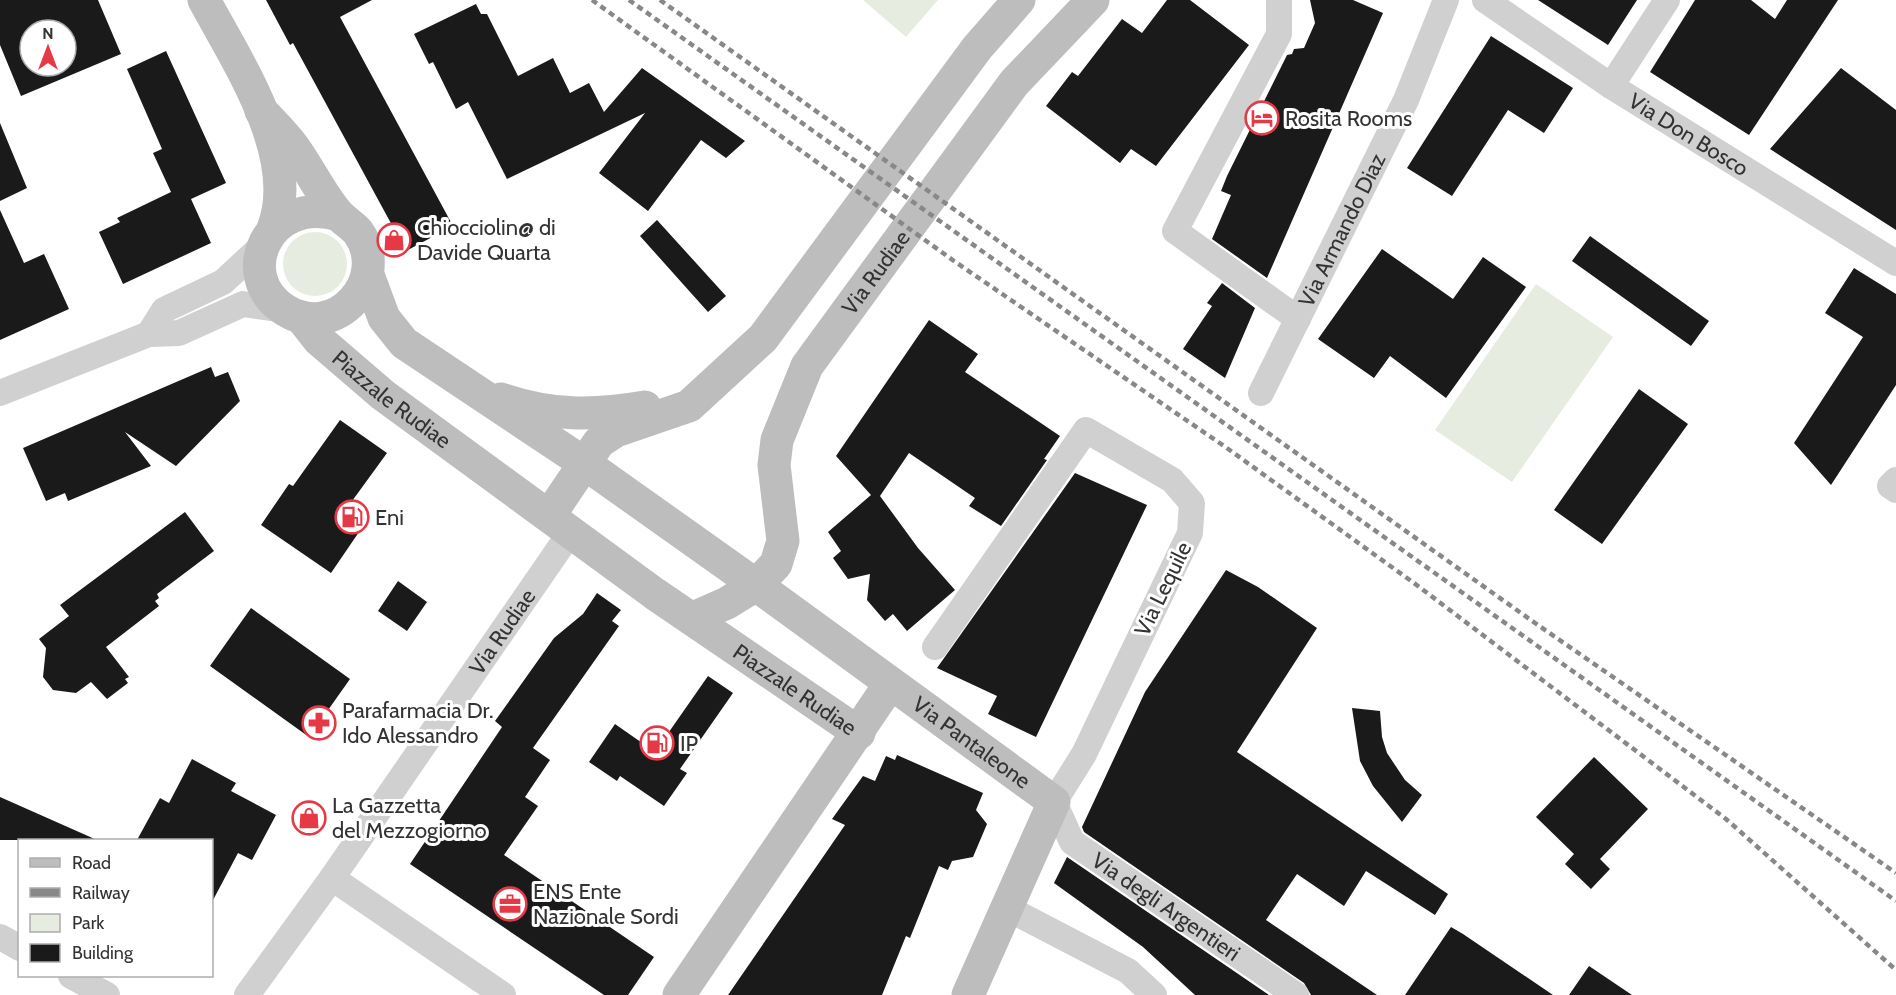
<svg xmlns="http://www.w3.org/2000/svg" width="1896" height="995" viewBox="0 0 1896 995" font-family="Cabin,sans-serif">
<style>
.green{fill:#e6ecdf}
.building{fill:#1a1a1a;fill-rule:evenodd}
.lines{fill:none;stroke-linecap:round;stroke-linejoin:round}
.street{stroke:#d0d0d0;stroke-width:26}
.secondary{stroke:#bdbdbd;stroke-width:33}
.rail{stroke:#888;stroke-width:4.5;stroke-dasharray:6 4.5;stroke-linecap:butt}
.labels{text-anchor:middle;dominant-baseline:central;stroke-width:6;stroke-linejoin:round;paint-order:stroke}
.poi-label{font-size:22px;fill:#333;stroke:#fff;text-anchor:start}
.street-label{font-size:22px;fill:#333;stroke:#fff}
</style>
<rect width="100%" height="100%" fill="#fff"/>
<path class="green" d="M863 0H938L906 37Z
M283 264a32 32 0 1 1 64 0a32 32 0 1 1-64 0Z
M1536 284 1613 337 1512 482 1435 430Z"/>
<path class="building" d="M0 0H98L121 54 21 96 0 45ZM30 30H66V66H30Z
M266 0H372L340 17 453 226 406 251 293 43 290 45Z
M1167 0H1190L1249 45 1156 166 1131 149 1120 163 1046 106 1072 72 1078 76 1122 19 1142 33Z
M1310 0H1353L1383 13 1267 278 1212 239 1231 195 1221 191 1227 176 1287 55 1292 54 1294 49 1304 48 1315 23Z
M1538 0H1637L1608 45Z
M1695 0H1751L1775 19 1787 0H1838L1749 135 1650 72Z
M476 4 481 14H487L518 76 553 58 570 93 589 83 604 112 642 68 745 141 726 158 701 140 648 211 599 173 645 113 507 179 468 102 456 109 433 62 429 64 414 34Z
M1491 36 1573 88 1544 133 1508 110 1452 196 1407 168Z
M166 51 226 183 191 199 211 243 123 284 99 232 120 222 117 218 171 192 153 153 162 149 127 69Z
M1841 68 1896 110V230L1770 149Z
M0 123 27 188 0 201Z
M0 210 24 263 44 254 69 309 0 340Z
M657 220 726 296 708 312 640 236Z
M1590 236 1709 321 1691 346 1572 261Z
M1382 249 1453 299 1483 257 1526 287 1446 398 1390 356 1374 378 1318 339Z
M1854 268 1896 294V385L1831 485 1794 443 1863 337 1825 313Z
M1222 283 1255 308 1225 378 1183 349 1212 306 1207 303Z
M929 320 978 354 965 372 1060 436 1044 459 1047 460 1001 526 969 506 975 498 909 453 880 496 918 548 955 590 907 631 893 614 885 621 867 600 870 574 848 579 833 558 841 551 828 532 871 495 836 456Z
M211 367 215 377 228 372 240 401 176 466 125 432 151 466 68 501 65 493 46 501 23 448Z
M1639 389 1688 424 1602 544 1554 510Z
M340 420 387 453 339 519 359 532 331 573 261 525 289 484 293 486Z
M1075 473 1147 505 1036 737 988 714 997 696 937 668Z
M185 512 214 551 157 594 159 598 155 601 159 606 106 647 129 677 125 679 128 683 107 699 91 682 76 693 53 690 43 677 46 648 39 639 69 616 60 605Z
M1226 570 1258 587 1317 628 1237 752 1448 894 1435 915 1366 871 1344 906 1297 874 1266 920 1377 995H1311L1304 983 1084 832 1082 827 1145 692Z
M398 581 427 602 407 631 378 611Z
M597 593 621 610 612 621 619 626 533 748 550 760 525 797 538 806 504 855 654 957 628 995H604L410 864 502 727 495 721 554 638 583 614Z
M251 608 350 679 309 737 210 666Z
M708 676 733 693 680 769 687 773 664 806 620 776 617 781 589 762 615 724 655 752Z
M1352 708 1380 711 1382 737 1387 753 1405 780 1422 795 1402 822 1373 786 1360 761Z
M897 755 983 793 976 810 987 824 973 857 952 861 948 870 939 866 910 938 906 936 882 995H728L845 825 832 819 863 776 875 781 886 756 895 760Z
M1594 757 1648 809 1600 859 1610 869 1591 889 1565 864 1574 854 1536 817Z
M192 759 236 783 231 791 276 815 252 860 238 853 212 902V840H137L160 798 169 803Z
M0 797 97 840H0Z
M1067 857 1269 995H1195L1143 947 1054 883Z
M1451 927 1463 934 1553 995H1405Z
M1589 966 1632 995H1569Z"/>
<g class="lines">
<g class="street">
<path d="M1279 0V34L1175 231 1298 319"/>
<path id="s1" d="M1485 0 1611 86 1896 263"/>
<path d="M1611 86 1667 0"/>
<path d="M149 334 164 310 223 282 263 245"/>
<path d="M0 393 149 334 179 333 243 304 285 310"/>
<path id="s2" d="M1261 393 1406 100 1446 0"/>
<path d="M1896 480 1890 486 1896 490"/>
<path id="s3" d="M935 647 1086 430 1172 480 1192 503 1190 533 1084 754 1054 802 1072 842 1296 995"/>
<path d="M332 878 503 995"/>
<path d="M1005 907 1128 971 1154 995"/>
<path d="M0 937 20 948"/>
<path d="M71 976 107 995"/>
<path id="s4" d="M247 995 332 878 570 533"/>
</g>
<g class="secondary">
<path d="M204 0C238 63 301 157 273 229"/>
<path d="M261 111C273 123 285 135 295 149 310 170 321 194 338 214 344 221 352 225 358 232 392 279 335 342 285 310 232 277 267 194 339 215"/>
<path id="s5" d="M368 275 384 318 404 343 584 463 756 585 1054 802 968 995"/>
<path id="s6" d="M301 317 319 340 383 395 655 594 859 733"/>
<path d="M501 399C551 416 593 416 645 407"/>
<path d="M549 516 599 442 616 431 689 406 763 338 977 48 1019 0"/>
<path id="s7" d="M693 618 727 603 756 585 776 564 783 541 774 465 777 440 807 366 1014 83 1093 0"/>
<path d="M679 995 890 684"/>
</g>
<path class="rail" d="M592 0 954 261 1224 446 1418 586 1726 819 1896 970
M629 0 1896 901
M660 0 1535 623 1896 873"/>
</g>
<defs>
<g id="hotel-ring" transform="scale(1.725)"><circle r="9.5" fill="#fff" stroke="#e63946" stroke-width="1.5"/><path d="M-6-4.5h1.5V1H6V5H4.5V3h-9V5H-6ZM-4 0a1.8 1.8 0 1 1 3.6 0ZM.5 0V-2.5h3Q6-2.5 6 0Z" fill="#e63946"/></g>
<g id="shop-ring" transform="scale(1.725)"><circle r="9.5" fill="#fff" stroke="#e63946" stroke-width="1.5"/><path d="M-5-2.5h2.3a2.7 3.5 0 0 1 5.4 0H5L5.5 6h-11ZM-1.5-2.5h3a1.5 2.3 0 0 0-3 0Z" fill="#e63946"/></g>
<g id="fuel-ring" transform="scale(1.725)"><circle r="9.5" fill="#fff" stroke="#e63946" stroke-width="1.5"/><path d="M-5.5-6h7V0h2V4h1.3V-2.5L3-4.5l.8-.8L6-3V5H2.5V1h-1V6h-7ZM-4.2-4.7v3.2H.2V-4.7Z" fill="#e63946"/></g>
<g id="pharmacy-ring" transform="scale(1.725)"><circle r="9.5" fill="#fff" stroke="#e63946" stroke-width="1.5"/><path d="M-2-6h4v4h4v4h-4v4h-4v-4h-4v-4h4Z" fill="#e63946"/></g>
<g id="office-ring" transform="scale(1.725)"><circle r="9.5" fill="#fff" stroke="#e63946" stroke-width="1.5"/><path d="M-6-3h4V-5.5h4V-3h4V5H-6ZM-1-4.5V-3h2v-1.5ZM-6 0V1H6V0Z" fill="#e63946"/></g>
</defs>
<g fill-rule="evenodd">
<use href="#hotel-ring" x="1262" y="118"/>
<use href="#shop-ring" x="394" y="240"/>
<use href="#fuel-ring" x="352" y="517"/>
<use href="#pharmacy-ring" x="319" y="723"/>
<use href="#fuel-ring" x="657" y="743"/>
<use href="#shop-ring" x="309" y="818"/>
<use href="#office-ring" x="510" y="904"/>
</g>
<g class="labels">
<g class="poi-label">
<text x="1285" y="118">Rosita Rooms</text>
<text x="417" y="227">Chiocciolin@ di<tspan x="417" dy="25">Davide Quarta</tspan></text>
<text x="375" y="517">Eni</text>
<text x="342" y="710">Parafarmacia Dr.<tspan x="342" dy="25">Ido Alessandro</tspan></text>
<text x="680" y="743">IP</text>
<text x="332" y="805">La Gazzetta<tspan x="332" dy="25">del Mezzogiorno</tspan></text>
<text x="533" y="891">ENS Ente<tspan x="533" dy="25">Nazionale Sordi</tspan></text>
</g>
<g class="street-label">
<text stroke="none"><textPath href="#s1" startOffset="244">Via Don Bosco</textPath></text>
<text stroke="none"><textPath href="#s2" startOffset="182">Via Armando Diaz</textPath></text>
<text stroke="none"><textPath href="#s7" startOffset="422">Via Rudiae</textPath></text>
<text stroke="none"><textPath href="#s6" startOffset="123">Piazzale Rudiae</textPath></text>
<text transform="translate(1163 589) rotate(-64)">Via Lequile</text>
<text stroke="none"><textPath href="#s4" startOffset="444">Via Rudiae</textPath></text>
<text stroke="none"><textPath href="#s6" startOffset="620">Piazzale Rudiae</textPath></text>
<text stroke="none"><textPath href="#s5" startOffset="772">Via Pantaleone</textPath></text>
<text stroke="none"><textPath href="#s3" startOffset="884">Via degli Argentieri</textPath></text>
</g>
</g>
<rect x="18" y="839" width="195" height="138" fill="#ffffff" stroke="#adadad" stroke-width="1.5"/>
<rect x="30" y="858" width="30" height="9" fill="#bdbdbd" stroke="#adadad" stroke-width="1.5"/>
<text x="72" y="869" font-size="18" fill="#333333">Road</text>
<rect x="30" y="888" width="30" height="9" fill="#888888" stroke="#adadad" stroke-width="1.5"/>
<text x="72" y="899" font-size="18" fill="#333333">Railway</text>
<rect x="30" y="914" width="30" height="18" fill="#e6ecdf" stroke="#adadad" stroke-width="1.5"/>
<text x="72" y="929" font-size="18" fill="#333333">Park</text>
<rect x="30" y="944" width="30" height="18" fill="#1a1a1a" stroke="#adadad" stroke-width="1.5"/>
<text x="72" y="959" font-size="18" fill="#333333">Building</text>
<g transform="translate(48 48)"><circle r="28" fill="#ffffff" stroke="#adadad" stroke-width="1.5"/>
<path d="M0-4.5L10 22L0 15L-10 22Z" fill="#e63946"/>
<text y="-9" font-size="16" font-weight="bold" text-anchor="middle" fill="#333333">N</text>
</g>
</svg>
